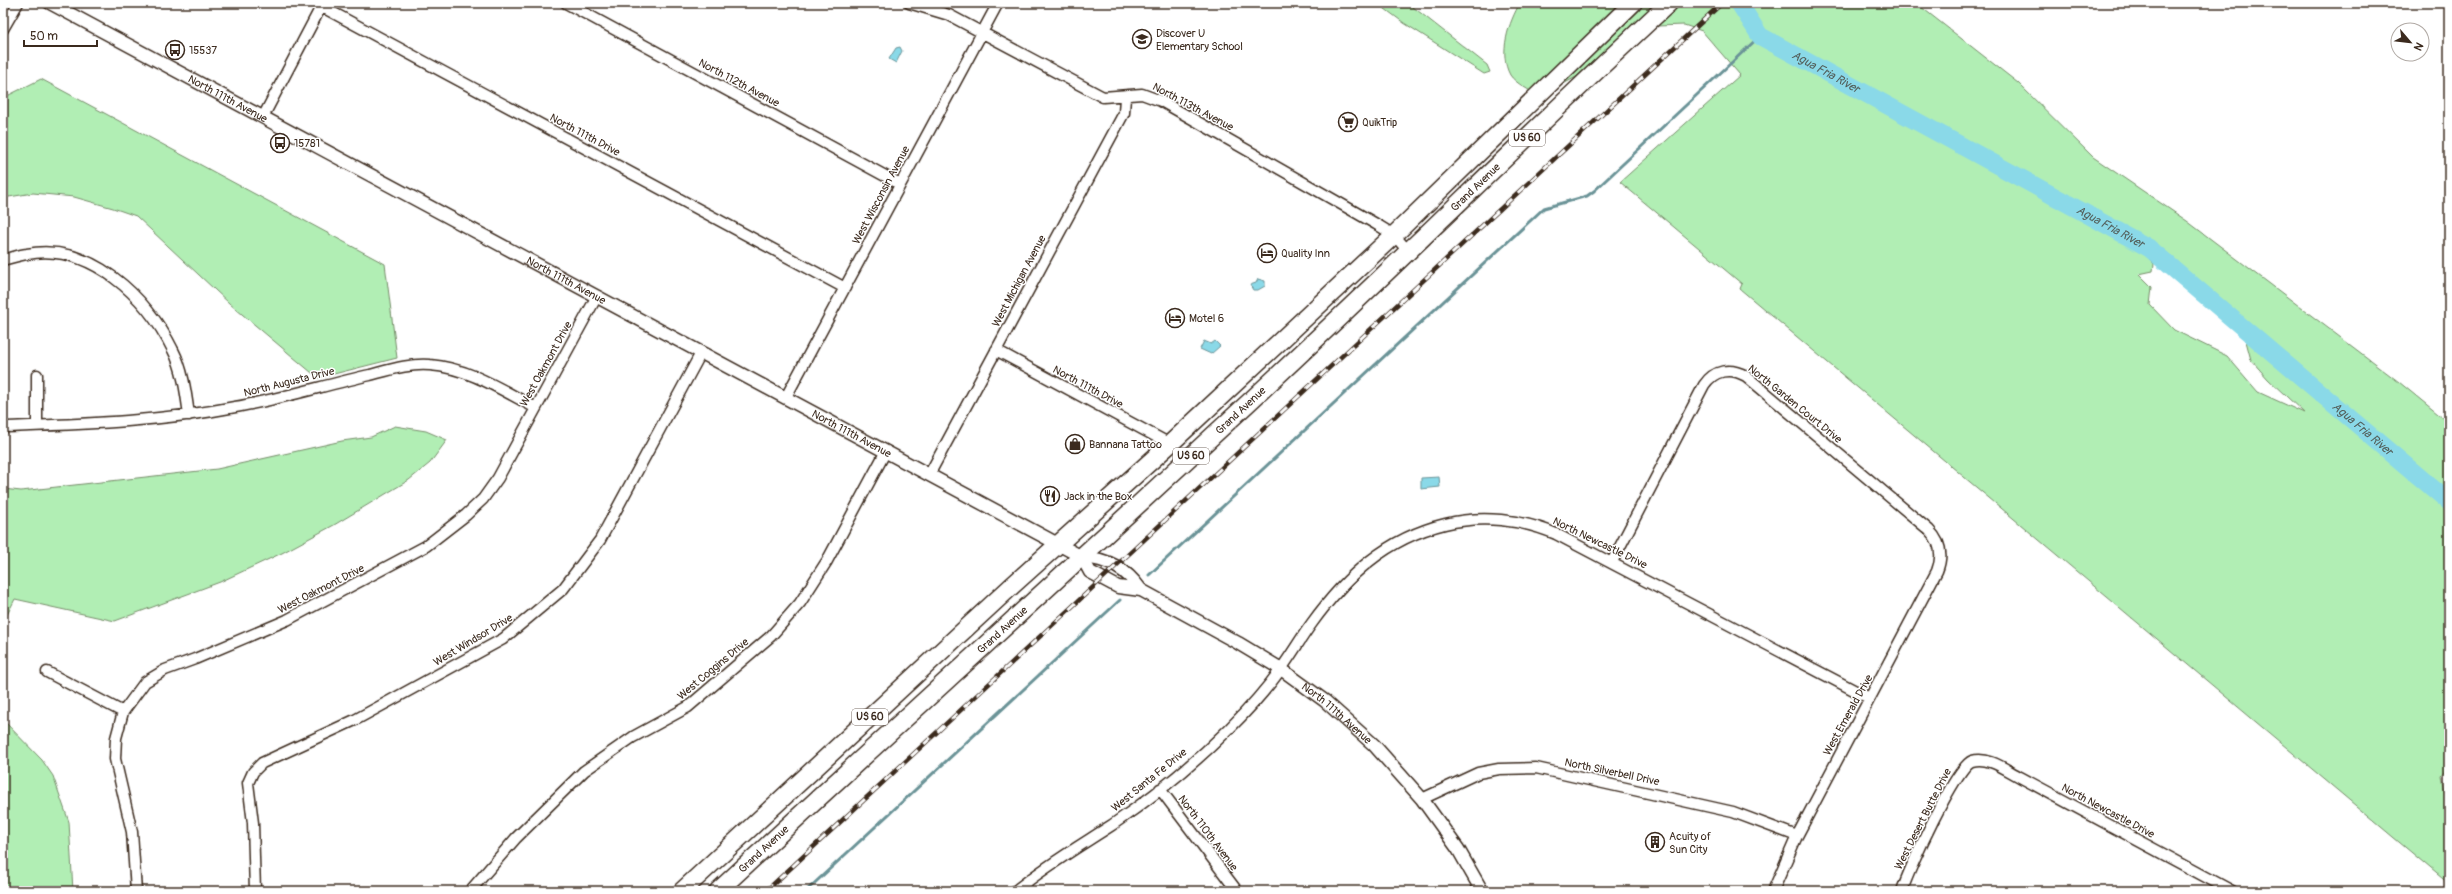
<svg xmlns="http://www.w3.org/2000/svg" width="2452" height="894" viewBox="0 0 2452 894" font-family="Pangolin,sans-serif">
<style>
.green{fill:#b1eeb4;stroke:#768c69;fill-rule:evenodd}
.water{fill:#8ad9e8;stroke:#6a9397}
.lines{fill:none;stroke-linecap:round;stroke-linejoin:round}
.stream{stroke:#6a9397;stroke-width:3}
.river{stroke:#8ad9e8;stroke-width:18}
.minor-casing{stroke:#3b2a1e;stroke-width:13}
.tertiary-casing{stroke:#3b2a1e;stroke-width:15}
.trunk-casing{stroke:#3b2a1e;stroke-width:20}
.minor{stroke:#fff;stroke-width:10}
.tertiary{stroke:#fff;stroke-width:12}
.trunk{stroke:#fff;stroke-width:17}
.rail-casing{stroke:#3b2a1e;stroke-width:4.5}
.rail{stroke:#fff;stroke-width:3;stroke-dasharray:9;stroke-linecap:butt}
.labels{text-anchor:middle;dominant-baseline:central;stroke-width:3;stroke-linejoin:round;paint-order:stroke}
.shield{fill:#fff;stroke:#766a62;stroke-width:1}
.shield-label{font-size:10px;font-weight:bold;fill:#3b2a1e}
.poi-label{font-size:11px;fill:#3b2a1e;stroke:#fff;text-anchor:start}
.street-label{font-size:11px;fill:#3b2a1e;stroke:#fff}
.water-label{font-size:12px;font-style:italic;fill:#535f5b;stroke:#fff}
</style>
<rect width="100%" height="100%" fill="#fff"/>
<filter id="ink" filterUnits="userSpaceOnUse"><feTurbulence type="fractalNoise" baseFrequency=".025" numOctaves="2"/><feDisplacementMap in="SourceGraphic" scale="8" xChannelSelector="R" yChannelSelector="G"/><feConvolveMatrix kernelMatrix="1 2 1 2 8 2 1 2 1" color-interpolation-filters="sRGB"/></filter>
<g filter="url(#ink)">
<path class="green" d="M1377 3H1408L1487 65 1490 72 1484 74 1404 23Z
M1520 3H1916L2018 83 2093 157 2187 221 2399 382 2449 423V766L2442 775 2445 794 2449 800V884L1740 289 1742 284 1620 182 1740 75 1702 31 1684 25 1631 27 1576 77 1540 97C1531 91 1515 83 1510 75 1498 53 1509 22 1520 3ZM2157 249 2239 315 2251 360 2268 379 2304 413 2258 392 2227 356 2174 330 2150 305 2152 287 2139 274 2153 271 2154 264 2149 259Z
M41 79 385 264 397 358 318 378 230 304 136 216 113 208 74 197 33 193 3 198V98Z
M395 426 426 431 447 440 430 463 409 480 334 525 282 553 220 582 115 621 15 599 3 623V489L21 491 217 469 342 441 371 437Z
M3 720 42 760 53 776 69 822 73 891H3Z"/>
<path class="water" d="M900 47 902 51 896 63 889 59 896 48Z
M1258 279 1265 281V286L1258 290H1253L1250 285 1256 283Z
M1204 341 1211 344 1215 341 1220 346 1211 354 1200 349Z
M1439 477 1440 487 1421 489V478Z"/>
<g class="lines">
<path class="stream" d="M1149 575 1544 208 1587 196 1594 191 1760 36
M806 891 1120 600"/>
<path class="river" id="s1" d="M1739 3 1760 36 2149 248 2449 502"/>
<g class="minor-casing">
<path id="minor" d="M315 3 845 288
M566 3 900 184
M909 3 949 15 1103 97 1142 94 1161 101 1376 224 1394 235 1408 251
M3 29 18 3
M263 117 323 3
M3 260C11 258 19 255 27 254 90 242 147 297 173 350 183 369 186 393 189 415
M996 350 1170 444
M37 375V425
M786 397 998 3
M3 427C81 424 158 422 235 407 281 399 325 385 370 375 389 370 411 363 430 365 469 368 502 390 536 408
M929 475 1124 113 1125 97
M1612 562 1704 385C1714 370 1730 367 1746 376L1929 530C1941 542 1943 556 1937 571L1797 836 1773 891
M47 672 123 712
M1160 789 1237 891
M1422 799 1478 773 1499 769 1536 768 1733 812 1797 836
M136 891 132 832 115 759 116 738 123 712 145 682 165 670 195 659 287 620 426 546 466 515 483 499 498 478 597 296
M255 891 253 823 248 783 253 772 262 763 355 720 503 639 563 589 600 540 701 353
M470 891 516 838 584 771 633 737 688 707 771 636 800 603 827 561 886 451
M1015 891C1047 865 1078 847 1112 825 1153 797 1194 764 1229 729 1248 710 1266 690 1281 669 1292 654 1301 638 1312 623 1346 576 1387 538 1445 524 1481 515 1521 519 1556 534L1869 698
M1902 891C1908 871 1956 766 1972 761 1989 756 2006 770 2020 777L2232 891"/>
</g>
<g class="tertiary-casing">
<g id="tertiary">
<path id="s2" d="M50 3 1082 557C1109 559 1126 569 1141 590"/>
<path id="s3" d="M1082 557 1090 572 1118 587 1141 590 1238 643 1281 669 1325 701 1374 745 1422 799 1458 849 1482 891"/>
</g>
</g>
<g class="trunk-casing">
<g id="trunk">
<path d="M682 891 1014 584 1170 444 1394 235 1633 3"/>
<path id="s4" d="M718 891C903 719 1091 550 1276 377 1408 254 1536 126 1669 3"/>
</g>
</g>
<use href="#minor" class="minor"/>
<use href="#tertiary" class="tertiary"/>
<use href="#trunk" class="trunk"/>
<g class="rail-casing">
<path id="rail" d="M766 891 1722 3"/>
</g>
<use href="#rail" class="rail"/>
</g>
</g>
<defs>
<g id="school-ring" transform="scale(1)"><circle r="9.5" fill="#fff" stroke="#3b2a1e" stroke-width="1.5"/><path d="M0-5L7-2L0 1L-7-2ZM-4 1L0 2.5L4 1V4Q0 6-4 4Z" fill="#3b2a1e"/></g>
<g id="bus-ring" transform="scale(1)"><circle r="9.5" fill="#fff" stroke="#3b2a1e" stroke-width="1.5"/><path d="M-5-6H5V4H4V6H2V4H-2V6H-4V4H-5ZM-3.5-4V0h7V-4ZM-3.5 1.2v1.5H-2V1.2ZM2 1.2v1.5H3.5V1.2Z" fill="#3b2a1e"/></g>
<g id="supermarket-ring" transform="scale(1)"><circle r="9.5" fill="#fff" stroke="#3b2a1e" stroke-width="1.5"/><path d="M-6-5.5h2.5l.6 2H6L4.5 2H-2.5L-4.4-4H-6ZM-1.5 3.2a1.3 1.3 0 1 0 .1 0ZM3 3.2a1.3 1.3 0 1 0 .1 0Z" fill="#3b2a1e"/></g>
<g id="hotel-ring" transform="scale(1)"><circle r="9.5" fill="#fff" stroke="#3b2a1e" stroke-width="1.5"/><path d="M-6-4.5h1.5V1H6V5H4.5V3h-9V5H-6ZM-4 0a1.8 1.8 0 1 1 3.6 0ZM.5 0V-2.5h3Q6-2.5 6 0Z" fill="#3b2a1e"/></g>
<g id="shop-ring" transform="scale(1)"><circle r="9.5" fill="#fff" stroke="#3b2a1e" stroke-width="1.5"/><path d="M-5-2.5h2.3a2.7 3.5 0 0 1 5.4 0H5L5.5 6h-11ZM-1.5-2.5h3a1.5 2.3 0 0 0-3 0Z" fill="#3b2a1e"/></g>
<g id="restaurant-ring" transform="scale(1)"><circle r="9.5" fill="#fff" stroke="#3b2a1e" stroke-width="1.5"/><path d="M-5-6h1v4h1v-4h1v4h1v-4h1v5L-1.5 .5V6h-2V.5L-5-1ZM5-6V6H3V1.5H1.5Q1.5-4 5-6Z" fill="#3b2a1e"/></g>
<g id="building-ring" transform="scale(1)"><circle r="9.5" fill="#fff" stroke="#3b2a1e" stroke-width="1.5"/><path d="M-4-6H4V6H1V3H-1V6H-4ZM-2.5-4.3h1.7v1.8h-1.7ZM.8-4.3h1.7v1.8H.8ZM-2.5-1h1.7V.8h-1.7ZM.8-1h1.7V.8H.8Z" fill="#3b2a1e"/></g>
</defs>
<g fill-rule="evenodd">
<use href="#school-ring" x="1142" y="39"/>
<use href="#bus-ring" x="175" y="50"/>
<use href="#supermarket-ring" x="1348" y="122"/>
<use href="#bus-ring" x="280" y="143"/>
<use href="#hotel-ring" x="1267" y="253"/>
<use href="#hotel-ring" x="1175" y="318"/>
<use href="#shop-ring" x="1075" y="444"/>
<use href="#restaurant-ring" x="1050" y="496"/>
<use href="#building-ring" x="1655" y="842"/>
</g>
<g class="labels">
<g class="shield">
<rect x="1509" y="130" width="36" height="16" rx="3"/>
<rect x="1173" y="448" width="36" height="16" rx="3"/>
<rect x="852" y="709" width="36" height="16" rx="3"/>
</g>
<g class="shield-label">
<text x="1527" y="138">US 60</text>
<text x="1191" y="456">US 60</text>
<text x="870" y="717">US 60</text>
</g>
<g class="poi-label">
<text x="1156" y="33">Discover U<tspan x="1156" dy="13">Elementary School</tspan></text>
<text x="189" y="50">15537</text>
<text x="1362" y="122">QuikTrip</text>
<text x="294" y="143">15781</text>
<text x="1281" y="253">Quality Inn</text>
<text x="1189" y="318">Motel 6</text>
<text x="1089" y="444">Bannana Tattoo</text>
<text x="1064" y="496">Jack in the Box</text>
<text x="1669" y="836">Acuity of<tspan x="1669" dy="13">Sun City</tspan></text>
</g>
<g class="street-label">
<text transform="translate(739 83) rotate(28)">North 112th Avenue</text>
<text stroke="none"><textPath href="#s2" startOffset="202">North 111th Avenue</textPath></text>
<text transform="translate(1193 107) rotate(28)">North 113th Avenue</text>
<text transform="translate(585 135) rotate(28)">North 111th Drive</text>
<text stroke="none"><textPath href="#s4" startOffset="1034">Grand Avenue</textPath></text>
<text transform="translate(881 195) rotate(-62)">West Wisconsin Avenue</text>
<text stroke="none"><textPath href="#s2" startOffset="586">North 111th Avenue</textPath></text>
<text transform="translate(1019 281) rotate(-62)">West Michigan Avenue</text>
<text transform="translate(546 364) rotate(-61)">West Oakmont Drive</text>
<text transform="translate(289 382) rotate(-14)">North Augusta Drive</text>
<text transform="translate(1088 387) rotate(28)">North 111th Drive</text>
<text transform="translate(1795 404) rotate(39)">North Garden Court Drive</text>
<text stroke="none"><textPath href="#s4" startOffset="710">Grand Avenue</textPath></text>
<text stroke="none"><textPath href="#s2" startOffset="910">North 111th Avenue</textPath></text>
<text transform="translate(1600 543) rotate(26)">North Newcastle Drive</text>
<text transform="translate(321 589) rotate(-27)">West Oakmont Drive</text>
<text stroke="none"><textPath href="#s4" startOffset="386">Grand Avenue</textPath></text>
<text transform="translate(473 640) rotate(-31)">West Windsor Drive</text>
<text transform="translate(713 669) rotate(-40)">West Coggins Drive</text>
<text stroke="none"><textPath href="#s3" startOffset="304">North 111th Avenue</textPath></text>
<text transform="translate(1848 715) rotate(-61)">West Emerald Drive</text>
<text transform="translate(1612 772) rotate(12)">North Silverbell Drive</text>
<text transform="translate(1149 780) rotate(-39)">West Santa Fe Drive</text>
<text transform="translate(2108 811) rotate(28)">North Newcastle Drive</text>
<text transform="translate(1923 819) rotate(-63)">West Desert Butte Drive</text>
<text transform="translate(1208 833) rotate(53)">North 110th Avenue</text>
<text stroke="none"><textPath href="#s4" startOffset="62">Grand Avenue</textPath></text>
</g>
<g class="water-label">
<text stroke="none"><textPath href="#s1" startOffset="114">Agua Fria River</textPath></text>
<text stroke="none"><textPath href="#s1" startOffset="438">Agua Fria River</textPath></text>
<text stroke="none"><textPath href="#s1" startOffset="762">Agua Fria River</textPath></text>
</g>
</g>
<rect width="2452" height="894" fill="none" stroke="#fff" stroke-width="16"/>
<rect x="8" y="8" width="2436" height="878" fill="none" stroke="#3b2a1e" stroke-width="1.5" filter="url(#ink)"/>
<g transform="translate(2410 42) rotate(118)"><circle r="19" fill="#ffffff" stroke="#b1aaa5"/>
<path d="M0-3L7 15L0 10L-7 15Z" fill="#3b2a1e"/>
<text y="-6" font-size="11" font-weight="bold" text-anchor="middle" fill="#3b2a1e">N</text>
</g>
<path d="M24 40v6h73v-6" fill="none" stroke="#3b2a1e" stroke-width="2"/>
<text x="30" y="40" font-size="12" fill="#3b2a1e" stroke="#ffffff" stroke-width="3" paint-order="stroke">50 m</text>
</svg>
